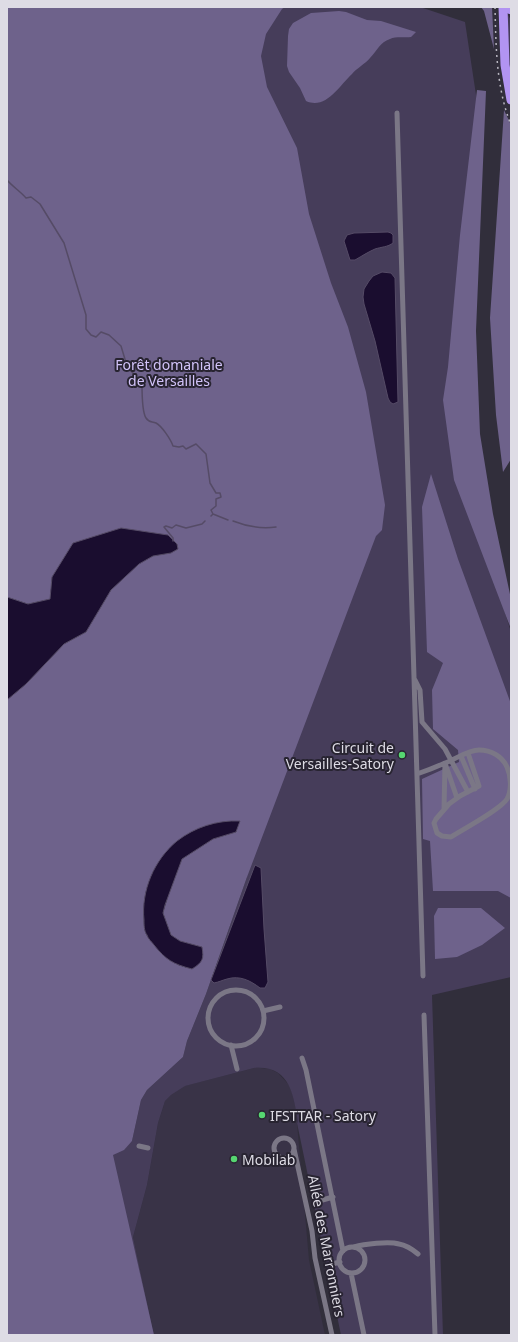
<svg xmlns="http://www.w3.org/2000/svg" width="518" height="1342" viewBox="0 0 518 1342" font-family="'Noto Sans',sans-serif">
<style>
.built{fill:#393347}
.green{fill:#463d5a}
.forest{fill:#6e628b;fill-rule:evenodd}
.water{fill:#1a0d2f;stroke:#554b66}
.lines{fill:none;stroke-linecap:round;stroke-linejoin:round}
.stream{stroke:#554b66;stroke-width:1.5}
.street{stroke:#7b7786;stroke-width:5}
.highway{stroke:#b294f2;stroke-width:9}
.rail{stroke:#b9b7c1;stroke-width:1.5;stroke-dasharray:2 4;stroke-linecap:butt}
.poi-dot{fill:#56d671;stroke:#282431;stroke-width:1.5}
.labels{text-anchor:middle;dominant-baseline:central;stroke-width:4;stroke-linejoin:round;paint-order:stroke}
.park-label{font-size:14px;fill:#d2c3f9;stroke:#282431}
.poi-label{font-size:14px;fill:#dedce5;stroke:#282431;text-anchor:start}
.street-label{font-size:14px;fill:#dedce5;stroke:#282431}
</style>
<rect width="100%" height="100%" fill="#312e3b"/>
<path class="built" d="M254 1068H261L270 1069 278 1073 289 1085 292 1092 299 1122 297 1123 309 1260 325 1335H154L133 1237 147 1185 158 1123 165 1101 171 1095 184 1086Z"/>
<path class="green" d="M254 7H420L465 22 481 128 451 438 511 632V977L432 995 443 1335H341L297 1123 298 1122C293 1094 290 1065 254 1068L185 1086 171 1095 165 1101 158 1123 147 1185 133 1237 154 1335H7V1223L132 1141 141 1100 147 1090 183 1057 187 1041 206 994 247 877 258 67Z
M508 15 511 20V87L508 67Z"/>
<path class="forest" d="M7 7H285L282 9 266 34 261 56 267 87 297 148 309 214 331 283 348 327 366 392 385 505 382 530 376 536 247 877 206 994 187 1041 183 1057 147 1090 141 1100 132 1141 124 1150 113 1155 154 1335H7V700L26 684 64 644 86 632 111 590 139 564 153 556 171 553 177 544 168 535 52 577 50 599 28 604 7 597ZM230 821H239L236 832 213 839 182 859 170 890 163 913 171 935 180 941 202 947 192 969 178 965C171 958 163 951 156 944 153 941 149 939 147 936 142 928 144 914 145 905 149 857 183 826 230 821Z
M481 7H492L494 49 484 11Z
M339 11 346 12 367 20 381 21 416 32 411 37C405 38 396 36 390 39 380 42 377 51 370 58 365 64 357 68 352 74 339 86 326 110 306 101L300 88 289 72 287 66 288 36 289 29 293 23 311 13Z
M477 90 486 91 476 331 480 434 493 514 511 599V629L454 480 443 400 448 367 460 235Z
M504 110 511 125V459L503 472 496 415 490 318Z
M431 474 458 559 511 704V898L498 891H433L430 841 423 839 422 779 459 762 458 750 433 729 432 690 443 663 427 652 422 507Z
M438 908H481L505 928 482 945 457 957 435 959 434 916Z"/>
<path class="water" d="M388 232 391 233 393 235V243C388 247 381 247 375 249 368 252 362 256 355 260H350L344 241 347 235 354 233Z
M382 272 391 273 395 278 398 402 393 404 390 402 388 398 375 341 364 304 363 297 364 289 369 281 373 276Z
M121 528 168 535 177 544 178 549 171 553 153 556 139 564 111 590 86 632 64 644 26 684 7 700V597L28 604 50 599 52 577 73 543Z
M240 821 236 832 213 839 182 859 165 905 163 913 171 935 180 941 202 947C204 959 203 962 192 969 173 964 166 960 154 945 152 942 148 939 147 935 144 931 144 925 144 920 141 891 154 860 177 841 195 827 217 820 240 821Z
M255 865 261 868 264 929 268 982 265 988H260C251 981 240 975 227 979 223 980 219 982 214 983L211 980Z"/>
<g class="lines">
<path class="stream" d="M7 180C13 187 20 191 26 198L31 197 40 204 64 243 86 315V329L91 335 96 337 101 332 109 335 121 346 127 366 142 384C142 391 142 412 146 418 149 423 152 421 156 423 162 426 171 440 173 446L179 447 183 446 186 449 196 444 206 454 210 483 216 493H220L221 497 216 499V506L211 510 213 514 211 516
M213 514 228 520
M233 521C248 527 260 529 276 527
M173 541V538L164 527 166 526 172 528 176 525 186 528 202 524 205 521"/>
<path class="street" d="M397 113 423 976
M415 680 420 690 422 722 445 749 468 792
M461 756 475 789
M446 766 457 798
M417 774C426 771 436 767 445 763 456 759 468 750 479 750 491 750 502 756 507 767 511 776 512 790 507 799 500 810 463 829 451 837L442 836 437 833 434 823 436 819 449 804 460 796 479 786 468 753
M444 809 445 763
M208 1018a28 28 0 1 1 56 0a28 28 0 1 1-56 0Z
M263 1011 280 1007
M424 1015 435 1335
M231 1045 237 1069
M302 1058 306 1070 343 1251
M274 1148a10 10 0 1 1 20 0a10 10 0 1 1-20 0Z
M139 1146 148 1148
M294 1149 312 1231 315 1258 332 1335
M319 1201 333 1197
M354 1247C364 1244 389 1241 399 1244 406 1245 412 1249 418 1254
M339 1260a13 13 0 1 1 26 0a13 13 0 1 1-26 0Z
M332 1264 340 1262
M351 1273 364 1335"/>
<path class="highway" d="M503 7 505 65 511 100
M508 7 511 10"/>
<path class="rail" d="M495 7C496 47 496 87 511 125"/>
</g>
<g class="poi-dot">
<circle cx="402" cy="755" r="4"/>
<circle cx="262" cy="1115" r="4"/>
<circle cx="234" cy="1159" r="4"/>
</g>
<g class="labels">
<g class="park-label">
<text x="169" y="364">Forêt domaniale<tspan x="169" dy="16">de Versailles</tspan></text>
</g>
<g class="poi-label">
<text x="394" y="747" text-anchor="end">Circuit de<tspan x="394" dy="16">Versailles-Satory</tspan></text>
<text x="270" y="1115">IFSTTAR - Satory</text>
<text x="242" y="1159">Mobilab</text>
</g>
<g class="street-label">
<text transform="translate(327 1246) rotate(79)">Allée des Marronniers</text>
</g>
</g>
<rect width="518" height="1342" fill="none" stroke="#dedce5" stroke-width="16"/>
</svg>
